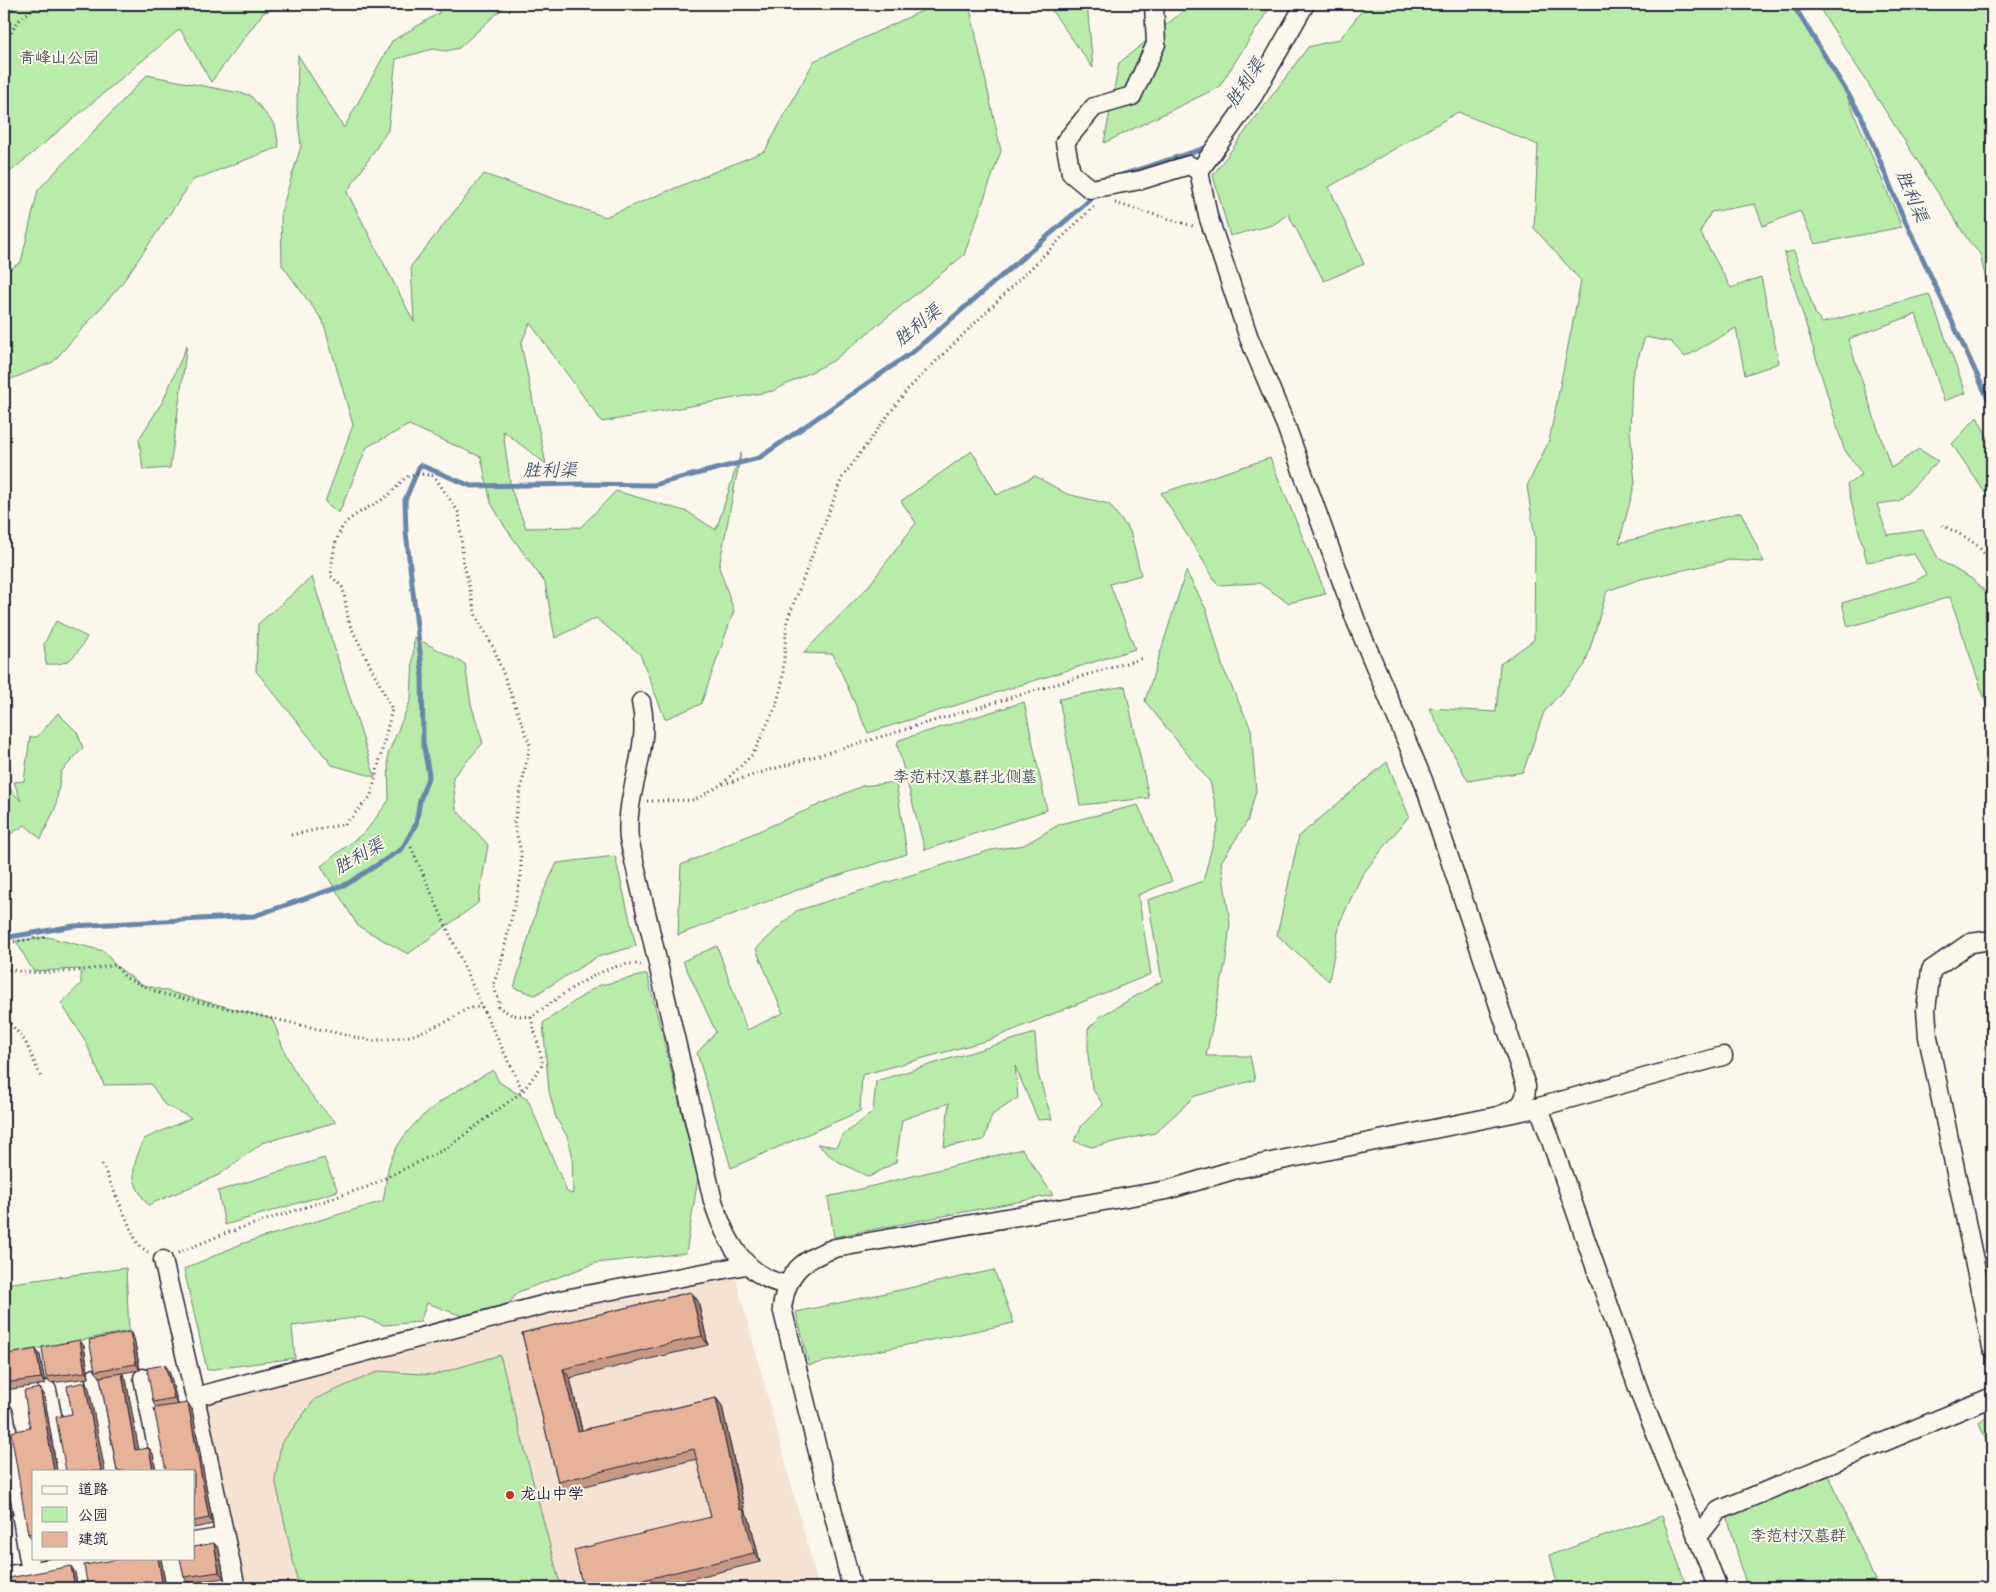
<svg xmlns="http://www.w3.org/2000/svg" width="1996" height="1592" viewBox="0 0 1996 1592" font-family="Dekko,'LXGW WenKai TC',sans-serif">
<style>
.built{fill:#f5e2d3}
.green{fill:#b9ebab;stroke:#6e8673}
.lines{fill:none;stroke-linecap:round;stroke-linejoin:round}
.stream{stroke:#6986aa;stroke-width:5}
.minor-casing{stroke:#22223b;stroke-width:21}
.path{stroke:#22223b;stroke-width:3;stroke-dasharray:1 4;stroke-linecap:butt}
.minor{stroke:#fbf7ec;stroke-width:18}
.wall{fill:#c79984;stroke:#22223b}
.shaded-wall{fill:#a27d6c;stroke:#22223b}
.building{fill:#e7b29a;stroke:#22223b}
.poi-dot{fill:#c8321e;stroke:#fbf7ec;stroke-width:2}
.labels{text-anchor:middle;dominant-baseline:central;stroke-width:4;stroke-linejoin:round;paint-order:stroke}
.park-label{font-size:16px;fill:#485457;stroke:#fbf7ec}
.poi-label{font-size:16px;fill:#22223b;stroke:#fbf7ec;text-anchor:start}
.water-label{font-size:18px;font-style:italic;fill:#455472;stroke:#fbf7ec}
</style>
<rect width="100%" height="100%" fill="#fbf7ec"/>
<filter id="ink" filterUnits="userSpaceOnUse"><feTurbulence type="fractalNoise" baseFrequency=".02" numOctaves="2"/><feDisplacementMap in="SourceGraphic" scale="10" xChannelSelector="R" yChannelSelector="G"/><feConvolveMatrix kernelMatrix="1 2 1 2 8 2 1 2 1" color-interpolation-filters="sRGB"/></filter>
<g filter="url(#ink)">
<path class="built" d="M735 1275 819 1588H247L203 1402 523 1319Z"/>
<path class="green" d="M4 4H286L263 13 211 82 180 29 4 177Z
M439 4H494L504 7 459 48 446 51 433 49 396 59 388 130 347 192 414 322 411 266 484 174 605 217 765 151 814 61 937 4H969L1001 151 964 255 833 361 773 391 602 422 530 323 521 344 546 464 503 431 511 489 526 528 581 527 616 491 688 512 716 530 741 453 719 567 734 611 701 704 665 719 640 654 596 618 555 638 545 583 505 527 491 503 481 457 409 425 367 447 339 513 325 502 353 425 323 321 282 265 281 212 301 146 297 109 298 55 344 128 392 41 439 13Z
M1047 4H1087L1093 68Z
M1192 4H1272L1219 87 1104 143 1119 63Z
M1367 4H1790L1844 89 1902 227 1815 244 1800 211 1763 226 1755 204 1711 212 1700 232 1731 288 1761 277 1779 363 1745 375 1736 328 1685 357 1671 342 1645 337 1632 376 1630 431 1635 483 1619 543 1741 512 1764 562 1730 560 1641 579 1607 591 1585 665 1544 712 1523 772 1468 781 1429 708 1496 712 1500 664 1534 640 1535 538 1527 486 1549 441 1581 281 1534 228 1538 145 1458 112 1329 187 1364 264 1324 281 1288 214 1273 225 1230 236 1213 175 1308 47 1340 39Z
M1817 4H1992V306L1980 254 1968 240Z
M147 75 250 95 275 125 279 147 193 180 120 286 53 362 4 382V273L21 262 38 190Z
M1794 251 1815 313 1822 323 1929 294 1966 393 1944 401 1916 314 1848 339 1891 468 1919 449 1938 461 1899 501 1877 504 1887 535 1923 530 1939 560 1972 579 1992 598V721L1950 597 1848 627 1842 603 1916 581 1926 574 1914 554 1867 562 1847 485 1862 474 1844 449 1784 253Z
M187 345 170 468 143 470 139 439 163 401Z
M1977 417 1992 446V503L1952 444Z
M972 451 997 495 1035 476 1067 494 1109 504 1130 531 1141 575 1110 584 1135 649 868 733 833 654 803 653 867 588 916 523 901 501Z
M1270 458 1326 594 1289 603 1259 583 1218 585 1161 493Z
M1186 571 1207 611 1223 668 1251 729 1256 791 1247 822 1221 862 1230 923 1226 960 1206 1056H1250L1255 1080 1195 1096 1155 1133 1091 1147 1074 1141 1082 1125 1103 1105 1092 1088 1088 1055V1029L1101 1016 1162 981 1148 900 1203 881 1219 820 1210 782 1145 701Z
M312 577 375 777 332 765 256 671 258 624Z
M56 621 87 637C76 656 70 666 46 664L44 644Z
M414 637 465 664 471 704 483 743 453 777 456 809 488 845 478 903 408 954 358 926 321 866 366 831 389 800 388 754 411 699Z
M1125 686 1149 798 1080 805 1059 699Z
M1024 702 1047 810 925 850 897 744 899 740Z
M58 713 77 732 83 748 61 772 56 806 41 839 25 825 4 838V790H11L21 801 14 782 24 781 30 737H37Z
M1387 762 1409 816 1362 875 1340 922 1329 981 1277 935 1299 836Z
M896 782 907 854 821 881 678 935 681 865 862 786Z
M1138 805 1172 881 1138 895 1151 974 989 1040 862 1075 860 1111 731 1168 697 1053 716 1032 683 961 717 946 747 1030 783 1013 756 949 796 911 991 850 1024 845 1060 824Z
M615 856 636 946 597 957 535 995 514 988 539 901 557 863Z
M47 937 104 951 115 965 140 984 272 1019C279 1032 281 1047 288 1059 301 1083 316 1103 336 1122L262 1143 219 1175 148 1205C127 1177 132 1169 144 1139L191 1118 165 1105 151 1084 104 1085 85 1040 61 1003 81 984V969L33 971 16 941Z
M647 974 698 1178 686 1253 596 1263 518 1292 508 1305 462 1316 427 1303 420 1322 384 1325 362 1317 292 1326 295 1358 207 1370 184 1269 241 1244 383 1201C386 1188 386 1172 391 1159 410 1115 454 1092 493 1070L499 1082 528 1100 567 1192 573 1194 572 1153 567 1136 556 1118 549 1091 543 1023 597 986Z
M1035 1033 1038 1074 1052 1119 1038 1120 1015 1066 1018 1098 992 1115 984 1140 944 1147 949 1103 902 1120 896 1162 869 1177 835 1160 817 1144 836 1147 843 1135 873 1112 876 1081Z
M1022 1149 1053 1195 834 1237 828 1197Z
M324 1158 338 1191 225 1225 218 1191Z
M126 1268 129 1331 4 1355V1284Z
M994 1270 1014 1323 809 1365 796 1312Z
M500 1355 561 1588H299L275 1479 281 1444 315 1399 379 1371 434 1375Z
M1992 1413V1456L1979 1423Z
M1826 1469 1877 1585 1855 1588H1747L1726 1512Z
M1662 1516 1687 1588H1558L1550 1555Z"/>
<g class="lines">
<path class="stream" d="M1793 4 1861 115 1901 212 1992 407
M1122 175 1209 147
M4 938 74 926 254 916 347 884 402 849 416 824 420 800 429 775 423 742 422 669 406 532 405 500 420 465 471 486 580 484 653 485 759 458 914 351 1098 193"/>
<g class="minor-casing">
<path id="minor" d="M1154 4 1156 44 1132 96 1094 107 1065 142 1071 173 1090 189 1141 180 1189 165 1199 171 1208 216 1249 338 1286 426 1356 621 1423 780 1526 1086C1527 1106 1514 1110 1498 1116L1539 1107 1643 1402 1718 1588
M1199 171 1253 96 1305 4
M641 702C652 749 624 792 629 839L713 1201C725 1239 744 1277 787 1285
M1992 940 1970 943 1931 970 1926 1010 1928 1037 1992 1348
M163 1260 195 1397 236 1588
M95 1378 112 1471
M143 1378 162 1471
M47 1390 63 1471
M195 1397 565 1299 746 1265
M4 1413 31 1572
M1697 1538 1718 1511 1992 1397
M194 1542 224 1537
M80 1558 85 1588
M4 1576 107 1558
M852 1588 782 1308C787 1272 801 1260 835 1248L1167 1190 1237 1169 1532 1109 1723 1056"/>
</g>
<path class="path" d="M4 14 19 4
M4 46 17 22 39 4
M1115 203 1193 226
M1942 525C1966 538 1980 541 1992 567
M723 784 1143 658
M647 801 695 800 722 784 753 754 776 706 782 684 787 621 842 478 906 391 1094 206
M291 835 345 824 371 796 392 709 349 623 343 588 331 576C332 559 335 529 350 519 360 511 372 506 383 499 406 483 400 469 434 476L459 513 463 560 476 616 494 649 530 745 514 823 521 852V876L500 967 493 985 499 1001 498 1007 512 1015 531 1017C557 999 609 957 641 965
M411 847 482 1007 523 1091
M4 943 47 937
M4 968C34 977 84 971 115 965L126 978 159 993 372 1041 411 1036 448 1021 468 1008 482 1007
M4 1016 25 1041 41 1077
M102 1164 138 1245 148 1252
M178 1253 226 1233 367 1187 447 1148 523 1091 543 1064 531 1017"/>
<use href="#minor" class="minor"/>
</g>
<path class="wall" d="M691 1292 698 1301 708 1345 570 1378 582 1430 716 1398 722 1406 745 1512 749 1518 760 1562 653 1588H583L711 1517 697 1459 564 1491 558 1482 522 1333Z
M130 1332 134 1338 140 1370 122 1373 126 1379 138 1450 149 1448 153 1454 156 1471H117L100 1377 95 1371Z
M84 1346 89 1378 50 1383 46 1377Z
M4 1355H40L45 1384 6 1390 4 1386Z
M165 1365 169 1371 178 1404 192 1409 213 1524 194 1528V1471L153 1402Z
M44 1394 57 1471H34V1540H33L28 1534 30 1428Z
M4 1457 13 1515 4 1516Z
M214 1543 219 1549 224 1578 188 1583 184 1577Z
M161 1559 166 1588H88Z"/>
<path class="shaded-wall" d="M691 1292 698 1301 708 1345 702 1336Z
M130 1332 134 1338 140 1370 136 1364Z
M80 1340 84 1346 89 1378 85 1372Z
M36 1349 40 1355 45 1384 41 1378Z
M165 1365 169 1371 178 1404 174 1398Z
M563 1369 570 1378 584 1440 578 1431Z
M122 1373 126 1379 140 1456 135 1450Z
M85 1382 89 1388 105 1471H101Z
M40 1388 44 1394 57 1471H54Z
M716 1398 722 1406 745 1512 749 1518 760 1562 754 1553 740 1510Z
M188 1403 192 1409 213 1524 209 1518Z
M149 1448 153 1454 156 1471H153Z
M4 1457 13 1515 8 1509 4 1478Z
M214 1543 219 1549 224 1578 219 1572Z
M158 1558H161V1559L166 1588 162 1582Z
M71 1566 75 1572 78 1588H75Z"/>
<path class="building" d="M691 1292 702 1336 563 1369 578 1431 716 1398 740 1510 743 1509 754 1553 610 1588H583L574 1550 711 1517 694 1449 558 1482 522 1333Z
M130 1332 136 1364 95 1371 89 1340Z
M80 1340 85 1372 46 1377 42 1347Z
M36 1349 41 1378 4 1383V1355Z
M165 1365 174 1398 153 1402 147 1368Z
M122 1373 135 1450 149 1448 153 1471H117L100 1377Z
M85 1382 101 1471H66L56 1417 72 1414 67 1386Z
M40 1388 54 1471H34V1533L28 1534 11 1432 30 1428 24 1391Z
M188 1403 209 1518 194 1521V1471H166L154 1408Z
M4 1478 8 1509H4Z
M214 1543 219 1572 184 1577 180 1558H194V1547Z
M126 1558H158L162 1582 124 1588H88L84 1565Z
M71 1566 75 1588H4V1579Z
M786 1585V1588H770Z"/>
</g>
<circle class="poi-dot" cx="510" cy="1495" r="5"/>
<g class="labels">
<g class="park-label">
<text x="59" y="59">青峰山公园</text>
<text x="965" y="778">李范村汉墓群北侧墓</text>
<text x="1798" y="1537">李范村汉墓群</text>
</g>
<g class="poi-label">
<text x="520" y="1495">龙山中学</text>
</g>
<g class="water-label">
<text transform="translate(1247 84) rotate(-56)">胜利渠</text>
<text transform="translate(1910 197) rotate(67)">胜利渠</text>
<text transform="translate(919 327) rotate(-39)">胜利渠</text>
<text x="550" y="472">胜利渠</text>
<text transform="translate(360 858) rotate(-30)">胜利渠</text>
</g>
</g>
<rect width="1996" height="1592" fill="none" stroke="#fbf7ec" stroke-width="20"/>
<rect x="10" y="10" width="1976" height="1572" fill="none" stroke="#22223b" stroke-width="2" filter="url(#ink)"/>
<rect x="32" y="1470" width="162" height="90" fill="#fbf7ec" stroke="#a4a2a5"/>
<rect x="42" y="1486" width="25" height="8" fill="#fbf7ec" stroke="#a4a2a5"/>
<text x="78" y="1494" font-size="15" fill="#22223b">道路</text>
<rect x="42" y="1507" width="25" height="15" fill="#b9ebab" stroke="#a4a2a5"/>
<text x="78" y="1520" font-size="15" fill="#22223b">公园</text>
<rect x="42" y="1532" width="25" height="15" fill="#e7b29a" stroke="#a4a2a5"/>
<text x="78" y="1544" font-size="15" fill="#22223b">建筑</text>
</svg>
